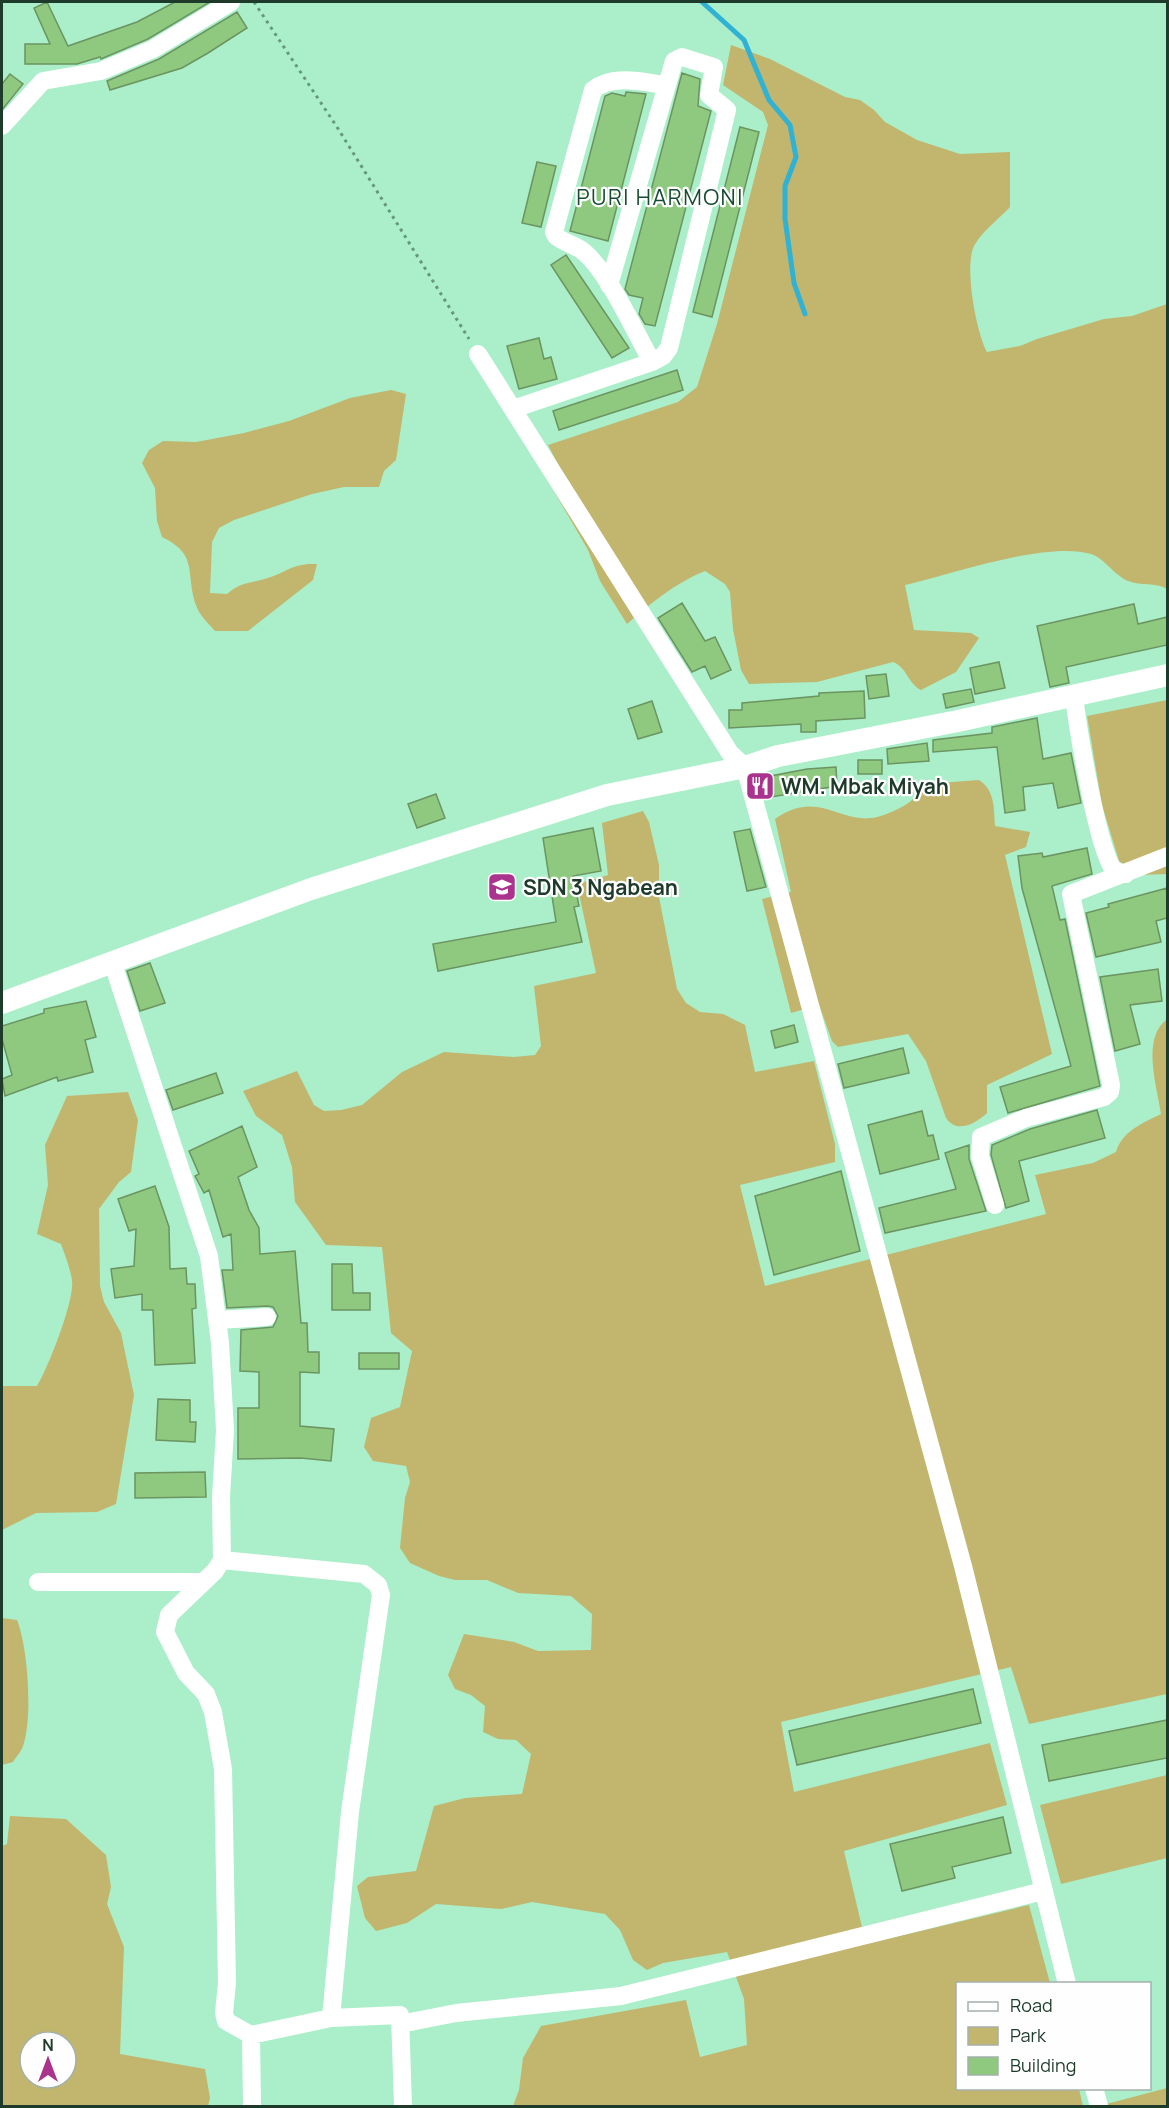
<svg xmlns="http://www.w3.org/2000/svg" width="1169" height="2108" viewBox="0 0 1169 2108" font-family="Manrope,sans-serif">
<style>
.green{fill:#c2b56d;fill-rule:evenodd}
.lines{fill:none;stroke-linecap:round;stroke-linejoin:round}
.stream{stroke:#30b2d4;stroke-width:5}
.building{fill:#8ec97f;stroke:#6b9461;stroke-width:1.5}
.path{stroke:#66977c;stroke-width:3;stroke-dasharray:3 4.5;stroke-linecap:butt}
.minor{stroke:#fff;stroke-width:18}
.tertiary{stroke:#fff;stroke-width:22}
.labels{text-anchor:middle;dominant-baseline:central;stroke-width:4.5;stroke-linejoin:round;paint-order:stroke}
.poi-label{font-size:21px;font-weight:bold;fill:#1e3a2b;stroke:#fefefe;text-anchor:start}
.neighbourhood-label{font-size:22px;letter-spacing:1.5px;fill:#174b33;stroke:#fefefe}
</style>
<rect width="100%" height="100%" fill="#aaefc9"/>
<path class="green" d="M731 45 770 59 845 97 860 100 874 110 885 122 917 140 960 154 1010 152V207C999 219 982 231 974 246 964 266 976 332 987 352L1020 346 1037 339 1104 319 1132 316 1167 304V589C1156 582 1141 586 1128 581 1114 575 1104 558 1091 554 1046 541 952 574 905 585L914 630 971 633 979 638 956 672 921 690C908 684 907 667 893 662L817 682 749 684 741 670 733 629 730 592 725 584 705 571C675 583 651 603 627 624L600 581 588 550 544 474 560 468 548 445 678 402 697 387 717 324 768 125 763 112 723 85Z
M391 390 406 394 396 460 384 471 379 487H344L312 494 234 520 219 528 212 542 210 593 227 594C243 580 252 584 271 577 290 570 294 563 317 564L313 580 248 631H215C208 623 199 615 196 605 185 572 199 555 162 537L157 521 155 488 142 463 149 450 163 441 196 442 244 433 289 421 350 398Z
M1167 700V874L1140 875 1119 861 1102 805 1087 716Z
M979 780C995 790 994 809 995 826L1030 832 1026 847 1005 855 1052 1054 987 1085V1113C975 1124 957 1134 946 1118L926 1061 908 1034 838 1047 832 1041 819 1005 791 1013 762 899 791 892 775 819C819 788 840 826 877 817 886 815 904 807 911 801 916 795 920 789 926 784Z
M643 811 649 822 659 865V897L677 989 686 1003 700 1012 723 1014 745 1025 755 1072 814 1061 835 1144V1162L740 1185 765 1286 1046 1214 1035 1175 1093 1163 1116 1152C1122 1131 1143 1123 1161 1114 1157 1086 1141 1039 1167 1019V1694L1029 1724 1011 1667 781 1722 794 1792 990 1743 1007 1805 844 1851 866 1944 1029 1905 1050 1983 958 1984V2088L1079 2089 1083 2106H513L519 2090 523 2058 541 2026 686 2000 700 2057 747 2045 744 1999 727 1952 663 1963 647 1970 633 1960 620 1930 605 1914 532 1902 501 1909 436 1904 407 1923 376 1931 365 1918 357 1886 368 1877 416 1871 434 1806 465 1798 522 1794 531 1754 516 1740 498 1739 483 1732 485 1706 471 1695 455 1689 448 1675 464 1634 514 1642 538 1651 591 1650 592 1614 571 1596 518 1593 487 1580H455L439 1576 410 1563 400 1548 405 1498 410 1482 406 1466 373 1461 364 1447 371 1418 400 1407 412 1351 391 1333 382 1247 326 1245 295 1202 292 1167 282 1135 256 1116 243 1091 297 1071 314 1105 324 1111 341 1110 362 1105 402 1072 444 1052 514 1057 535 1055 541 1046 534 986 596 973 577 884 608 875 602 823Z
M128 1092 138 1120 131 1172 119 1182 99 1209 100 1286 104 1302 121 1333 134 1395 116 1504 97 1512 36 1513 2 1530V1386H37C48 1368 75 1300 72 1280 70 1268 65 1255 61 1244L37 1234 48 1185 45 1145 67 1096Z
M2 1618 17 1620C28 1647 33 1718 23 1746 21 1752 16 1757 13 1762L2 1765Z
M1167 1775V1858L1061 1884 1040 1805Z
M10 1816 66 1819 106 1855 111 1887 107 1904 124 1947 120 2054 205 2069 210 2098 208 2106H2V1846L7 1844ZM30 2042H66V2078H30Z
M1167 2088V2106H1099Z"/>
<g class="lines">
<path class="stream" d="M702 2 744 40 769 100 790 125 796 157 785 186V219L794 283 805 314"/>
</g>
<path class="building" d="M47 2 68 46 137 22 175 2H210L148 39 101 59 100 57 77 64H25V44H50L34 8Z
M237 12 247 28 208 53 182 68 110 90 107 81 159 59Z
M682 73 700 79 698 106 711 111 655 326 645 324 639 314 643 298 629 295 625 289Z
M10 74 23 84 2 110V84Z
M626 92 646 94 608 241 570 231 605 96 612 93 625 96Z
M740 127 759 132 712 317 693 312Z
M537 162 556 166 541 227 522 223Z
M566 255 629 348 612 358 551 265Z
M539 338 544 359 551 357 557 379 519 389 507 346Z
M677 370 683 390 559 430 553 411Z
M682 603 705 641 715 637 731 670 711 679 705 666 692 672 658 618Z
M1134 604 1138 624 1167 617V645L1066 667 1069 683 1050 687 1037 626Z
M999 662 1005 688 975 694 970 668Z
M886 674 889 696 869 699 866 676Z
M971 689 974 702 946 708 943 694Z
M864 691 865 718 816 721V732H801V724L729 728V710H742V703L819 696V693Z
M652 701 662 732 638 739 628 709Z
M1037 718 1043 759 1071 753 1081 803 1058 808 1053 783 1023 787 1025 810 1005 813 997 747 933 752V740L992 733V727Z
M927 743 929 761 888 764 887 749Z
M858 760H882V774H858Z
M836 767 837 786 765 798 760 778 807 769Z
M436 794 445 818 417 828 408 804Z
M593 828 601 871 573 876 579 906 574 907 582 942 438 971 433 944 556 922 543 838Z
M750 829 766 887 747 891 734 832Z
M1087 848 1092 874 1052 886 1060 920 1065 919 1100 1086 1008 1113 1000 1087 1071 1066 1022 888 1018 856 1042 853 1043 857Z
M1167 888V918L1156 921 1161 942 1096 957 1086 913 1109 907 1108 904Z
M150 963 165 1003 140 1011 127 971Z
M1158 969 1162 1001 1130 1005 1140 1044 1115 1051 1100 977Z
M86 1001 96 1037 85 1040 93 1072 58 1081 57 1077 5 1096 2 1079 12 1075 2 1039V1026L44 1013V1009Z
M794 1025 798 1042 775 1048 771 1031Z
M903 1048 909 1073 844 1088 838 1064Z
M216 1073 223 1093 173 1110 166 1090Z
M1097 1110 1105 1138 1019 1161 1029 1201 1006 1208 991 1155 992 1145 1030 1129Z
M922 1111 928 1136 933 1135 939 1159 880 1174 868 1125Z
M242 1126 257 1167 238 1177 249 1210 259 1228 260 1254 295 1251 301 1323H307L308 1352H319V1373L300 1372V1426L334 1429 331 1461 301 1458 238 1459V1408H259V1372L240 1371 241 1330 273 1327 278 1316 273 1307 267 1306 227 1308 222 1270H233L231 1234 223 1237 209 1190 204 1193 195 1176 199 1174 189 1151Z
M969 1145V1159L986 1211 885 1233 879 1208 956 1189 945 1153Z
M841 1171 860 1251 774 1275 755 1196Z
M155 1186 169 1227 170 1269 186 1268 187 1284H195L196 1308 192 1309 195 1363 155 1365 153 1310H142V1294L115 1298 111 1269 134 1266 136 1229 129 1231 118 1199Z
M332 1264H352L353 1293H370V1310H332Z
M359 1353H399V1369H359Z
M158 1399 190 1400V1422H196L195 1442 156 1440Z
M205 1472 206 1497 135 1498V1473Z
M973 1689 981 1723 797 1765 789 1731Z
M1167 1720V1758L1049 1781 1042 1745Z
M1003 1817 1011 1853 952 1867 955 1878 902 1891 890 1844Z"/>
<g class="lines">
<path class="path" d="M254 2 337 127 469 339"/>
<path class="minor" d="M2 126 43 81 101 71 153 49 231 2
M478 354 730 753 745 767 963 1566 1067 1984
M652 362C635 332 609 273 584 252 576 245 564 243 556 236L554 232 593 90C612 74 643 82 665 85
M513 409 652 362 663 356 669 348 727 110 709 95 714 67 682 57 674 61 609 285
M1074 695C1077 723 1098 855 1115 871L1126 874
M112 961 209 1256 220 1343 225 1430 221 1497 222 1560 215 1571 169 1615 165 1632 186 1673 206 1694 213 1712 223 1769 227 1983 224 2013 226 2021 251 2035 331 2018 400 2015 403 2106
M995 1205 980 1156 981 1137 1026 1118 1104 1097 1110 1092 1111 1085 1071 894 1168 856
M217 1320 267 1317
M222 1560 364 1574 378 1585 381 1595 350 1812 331 2018
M38 1582H203
M400 2024 456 2013 621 1996 1043 1891
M251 2035 252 2106
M1094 2088 1099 2106"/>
<path class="tertiary" d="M2 1003 311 889 607 795 745 767 778 756 958 721 1168 675"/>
</g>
<defs>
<g id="restaurant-square" transform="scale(1.5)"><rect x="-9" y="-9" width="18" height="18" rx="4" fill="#aa348d" stroke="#fefefe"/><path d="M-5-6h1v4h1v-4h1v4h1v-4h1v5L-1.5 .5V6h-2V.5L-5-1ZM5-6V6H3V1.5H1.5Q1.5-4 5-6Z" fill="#fff"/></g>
<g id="school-square" transform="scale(1.5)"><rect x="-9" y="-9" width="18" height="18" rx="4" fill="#aa348d" stroke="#fefefe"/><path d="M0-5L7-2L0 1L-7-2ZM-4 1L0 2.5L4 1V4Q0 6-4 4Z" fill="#fff"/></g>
</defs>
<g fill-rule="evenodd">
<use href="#restaurant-square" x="760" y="786"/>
<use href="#school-square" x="502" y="887"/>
</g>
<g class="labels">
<g class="poi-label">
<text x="781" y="786">WM. Mbak Miyah</text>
<text x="523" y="887">SDN 3 Ngabean</text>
</g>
<g class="neighbourhood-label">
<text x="660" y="197">PURI HARMONI</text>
</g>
</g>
<rect width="1169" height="2108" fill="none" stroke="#1e3a2b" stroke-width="6"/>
<rect x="956" y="1982" width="195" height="108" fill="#fefefe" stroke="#a4b0aa" stroke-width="1.5"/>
<rect x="968" y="2002" width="30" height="9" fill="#ffffff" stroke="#a4b0aa" stroke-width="1.5"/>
<text x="1010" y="2012" font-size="18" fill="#1e3a2b">Road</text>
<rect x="968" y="2027" width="30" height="18" fill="#c2b56d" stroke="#a4b0aa" stroke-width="1.5"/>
<text x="1010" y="2042" font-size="18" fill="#1e3a2b">Park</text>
<rect x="968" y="2057" width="30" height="18" fill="#8ec97f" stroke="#a4b0aa" stroke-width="1.5"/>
<text x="1010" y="2072" font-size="18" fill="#1e3a2b">Building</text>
<g transform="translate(48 2060)"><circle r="28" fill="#fefefe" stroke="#a4b0aa" stroke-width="1.5"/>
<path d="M0-4.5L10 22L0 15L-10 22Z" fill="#aa348d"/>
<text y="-9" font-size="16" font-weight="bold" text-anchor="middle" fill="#1e3a2b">N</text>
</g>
</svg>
